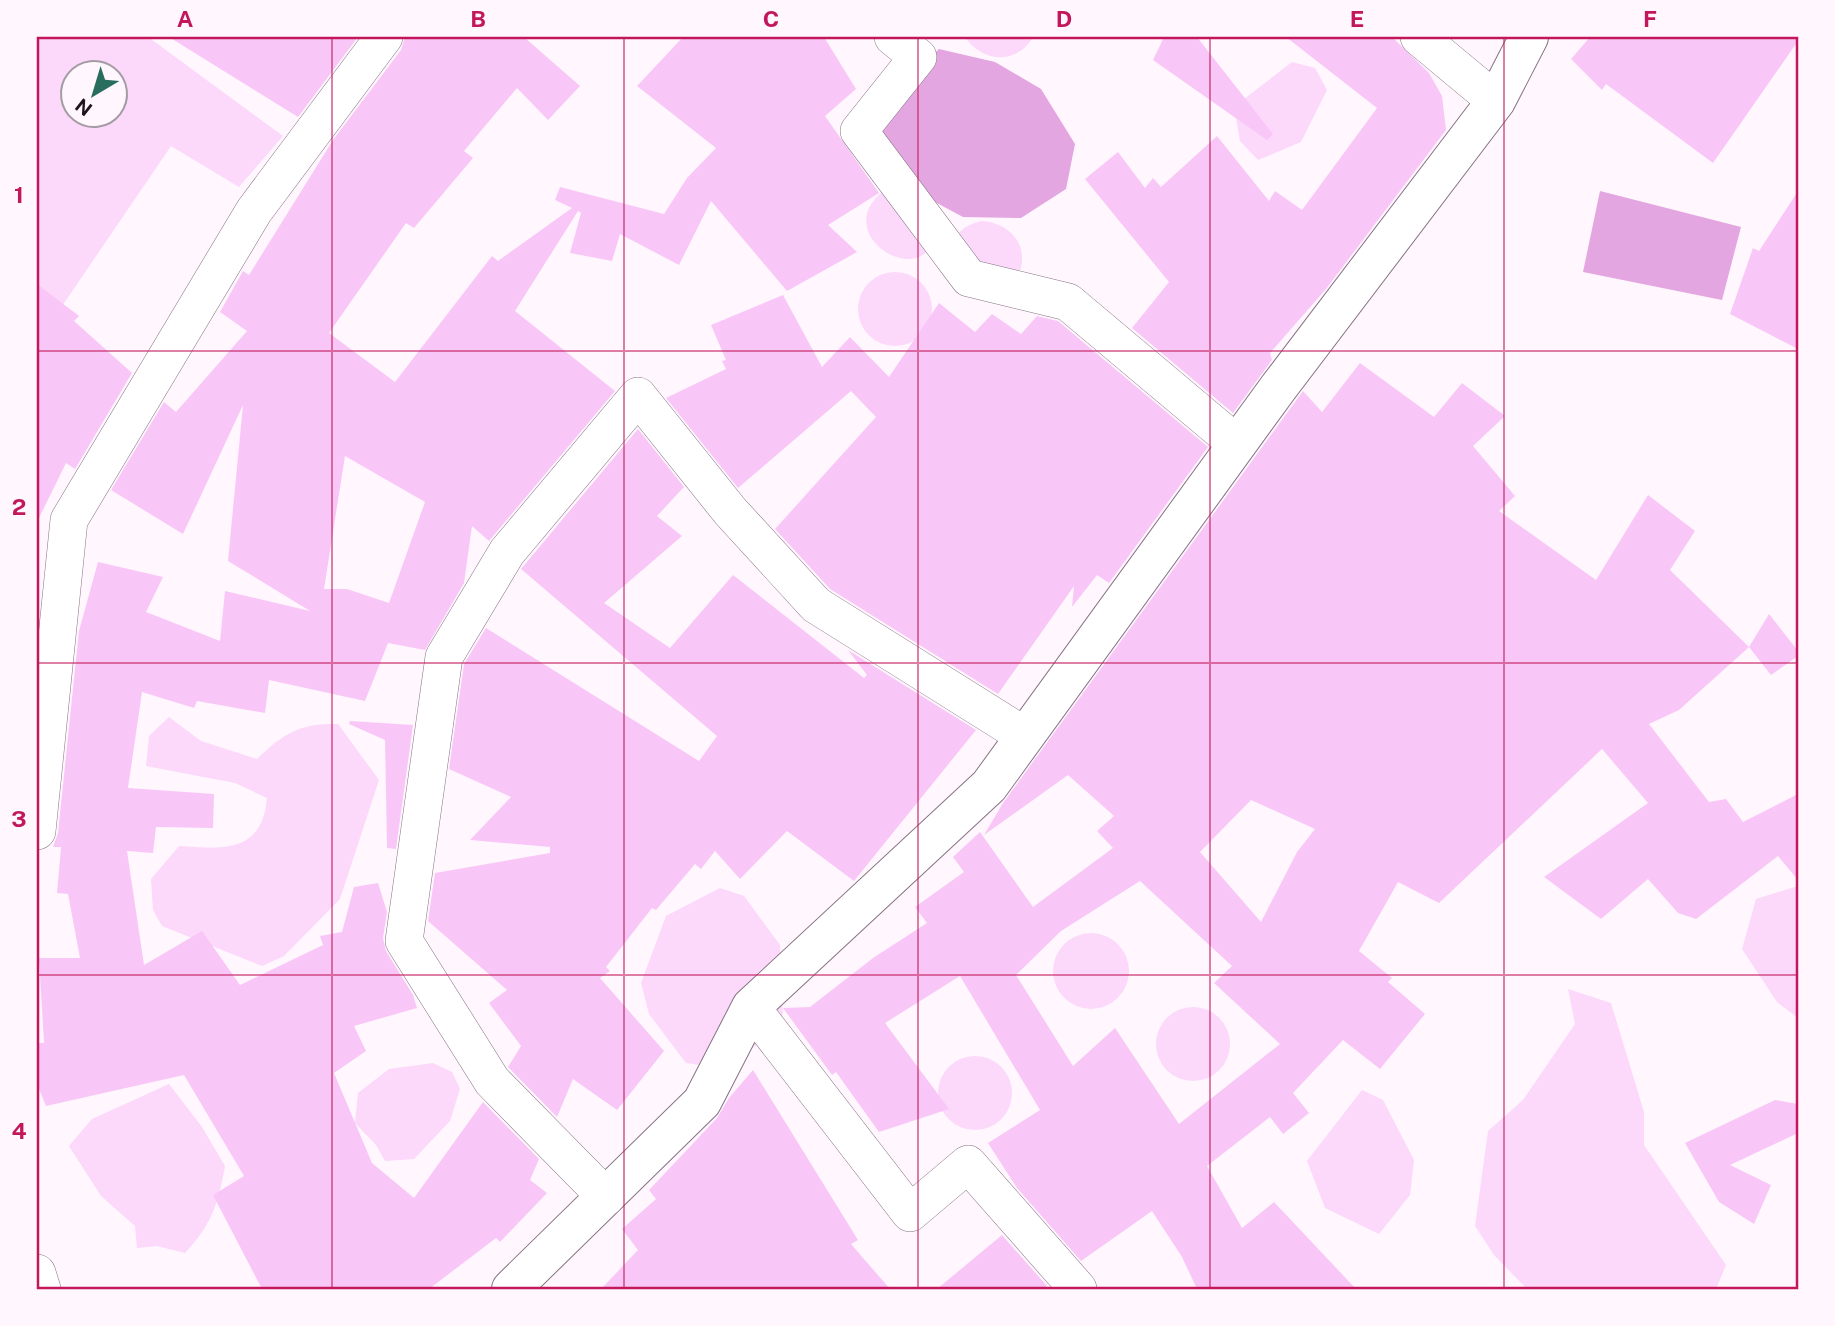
<svg xmlns="http://www.w3.org/2000/svg" width="1835" height="1326" viewBox="0 0 1835 1326" font-family="'Public Sans',sans-serif">
<style>
.green{fill:#fcd8fa;fill-rule:evenodd}
.water{fill:#e4a6e1}
.building{fill:#f9c7f7;fill-rule:evenodd}
.lines{fill:none;stroke-linecap:round;stroke-linejoin:round}
.minor-casing{stroke:#857384;stroke-width:38}
.tertiary-casing{stroke:#857384;stroke-width:40}
.minor{stroke:#fff;stroke-width:37}
.tertiary{stroke:#fff;stroke-width:38}
.grid{fill:none;stroke:#c2185b;stroke-width:2;stroke-opacity:0.55}
.neatline{fill:none;stroke:#c2185b;stroke-width:2.5}
.grid-label{font-size:23px;text-anchor:middle;font-weight:bold;fill:#c2185b}
</style>
<rect width="100%" height="100%" fill="#fff6fe"/>
<path class="green" d="M37 37H148L283 136 239 187 171 146 58 312 37 297ZM74 74H116V116H74Z
M965 37H1033C1016 66 982 62 965 37Z
M1292 62 1315 68 1327 90 1301 142 1258 160 1240 141 1234 107Z
M889 187 935 199C941 212 938 221 935 235 923 294 822 231 889 187Z
M982 221C1017 224 1033 254 1014 283L948 252C954 234 964 225 982 221Z
M858 309a37 37 0 1 1 74 0a37 37 0 1 1-74 0Z
M169 717 201 741 257 759C284 733 300 723 338 724L379 780 340 899 284 956 262 966 162 926 153 910 151 879 179 846C223 849 262 854 267 798L235 783 146 766 149 736Z
M1798 886V1018L1777 1002 1742 949 1756 899Z
M720 888 744 896 780 945 783 1023 727 1069 686 1063 649 1014 641 983 666 916Z
M1053 971a38 38 0 1 1 76 0a38 38 0 1 1-76 0Z
M1568 989 1611 1003 1644 1112V1145L1726 1265 1716 1289H1527L1494 1255 1475 1226 1488 1131 1523 1100 1575 1024Z
M1156 1044a37 37 0 1 1 74 0a37 37 0 1 1-74 0Z
M938 1093a37 37 0 1 1 74 0a37 37 0 1 1-74 0Z
M433 1063 452 1072 460 1089 450 1121 414 1159 385 1161 376 1145 355 1123 358 1093 389 1069Z
M169 1084 202 1127 225 1166C218 1204 212 1224 185 1253L157 1246 137 1248 135 1226 101 1196 69 1146 92 1119Z
M1362 1090 1383 1100 1414 1160 1410 1195 1379 1234 1325 1208 1307 1161Z"/>
<path class="water" d="M939 49 995 62 1041 89 1075 144 1066 189 1021 218 963 217 920 194 882 148 877 108Z
M1600 191 1741 227 1722 300 1583 272Z"/>
<path class="building" d="M169 37H358L298 117Z
M405 37H524L580 86 548 120 517 88 464 151 473 158 414 228 406 223 329 333 395 382 492 256 498 261 572 208 555 200 560 187 664 214 687 178 716 148 637 86 683 37H824L856 89 825 116 879 193 828 225 857 252 787 291 711 201 679 265 620 234 612 261 570 253 581 213 578 211 515 311 615 391 489 541 472 526 464 583 425 650 388 643 365 701 269 680 265 713 197 701 194 708 142 692 128 788 214 794 213 828 156 827 153 853 127 851 144 965 202 931 240 985 323 945 320 936 342 932 354 887 378 883 387 912 383 938 386 951 413 995 417 1008 354 1026 366 1051 334 1073 372 1163 414 1198 483 1102 539 1159 530 1180 547 1193 500 1242 496 1238 429 1289H262L213 1195 244 1176 184 1075 46 1106 37 1084V1043H44L39 958H80L68 894 57 893 61 847H53L58 833 79 631 98 562 163 577 146 612 220 641 225 591 310 611 228 561 243 405 183 534 111 490 164 402 176 412 247 331 220 312 243 271 249 275 333 140 401 50ZM345 456 425 502 389 603 347 589H324Z
M1164 37H1197L1273 134 1267 140 1153 60Z
M1286 37H1392L1429 73 1442 96 1446 130 1326 289 1270 353 1272 360 1233 413 1132 328 1169 282 1085 179 1118 152 1145 188 1153 178 1161 187 1217 136 1269 201 1275 191 1302 210 1377 108Z
M1590 37H1798V41L1713 163 1606 84 1602 90 1571 59Z
M1798 191V349L1730 314 1753 248 1759 251Z
M37 284 79 316 74 321 132 373 75 469 66 463 37 522Z
M783 295 822 367 850 337 889 377 939 303 975 332 992 314 1021 334 1037 316 1058 321 1208 447 1109 583 1097 575 1072 607 1074 586 998 694 830 589 775 529 876 417 851 391 738 488 666 398 726 369 722 361 726 360 711 325Z
M1360 363 1434 417 1462 383 1505 416 1473 446 1515 496 1499 511 1596 580 1648 495 1695 531 1670 570 1749 647 1679 710 1649 724 1709 802 1726 799 1743 822 1798 794V880L1778 856 1696 919 1678 913 1648 879 1601 919 1544 877 1648 803 1602 749 1439 903 1398 882 1359 951 1392 978 1388 982 1425 1014 1380 1069 1343 1040 1293 1093 1309 1113 1283 1134 1270 1117 1207 1166 1242 1228 1274 1202 1356 1289H1197L1182 1257 1152 1211 1081 1261 1017 1188 988 1143 1040 1110 960 976 885 1023 949 1109 879 1132 836 1072 832 1075 783 1008 810 1007 873 958 927 923 915 907 964 872 953 857 980 832 1033 907 1113 848 1097 831 1114 816 1068 775 984 835 1003 803 1303 391 1322 412ZM1251 800 1315 829 1297 852 1261 922 1200 852ZM1140 881 1232 966 1214 983 1280 1044 1179 1124 1115 1028 1073 1066 1016 975 1061 931Z
M638 429 684 487 657 516 682 536 604 603 670 648 733 575 864 678 867 675 848 650 976 730 854 881 787 831 740 879 715 851 701 869 695 864 656 910 652 908 606 967 610 971 600 978 664 1051 617 1110 573 1079 557 1117 508 1067 521 1046 489 1003 507 990 428 921 435 873 550 853V847L470 840 511 797 449 769 464 664 486 628 699 761 717 736 521 569Z
M1769 614 1798 651V656L1771 675 1749 647Z
M350 721 413 725 396 849 387 848 385 740 349 724Z
M753 1070 858 1240 851 1244 890 1289H601L638 1250 622 1229 656 1199 649 1190 717 1118 729 1098Z
M1775 1100 1798 1104V1133L1730 1165 1771 1185 1754 1224 1719 1202 1685 1143Z
M1002 1235 1047 1286 1042 1289H937Z"/>
<g class="lines">
<g class="minor-casing">
<path id="minor" d="M893 37 918 57 859 131 969 278 1068 302 1237 444
M1419 37 1496 101
M37 831 69 520 254 211 384 37
M751 1007 910 1213 968 1164 1078 1289
M606 1197 492 1081 404 941 444 657 507 552 638 396 730 511 816 605 1025 736
M37 1273 42 1289"/>
</g>
<g class="tertiary-casing">
<path id="tertiary" d="M511 1289 702 1102 751 1007 989 786 1278 388 1496 101 1529 37"/>
</g>
<use href="#minor" class="minor"/>
<use href="#tertiary" class="tertiary"/>
</g>
<path class="grid" d="M332 37V1289M624 37V1289M918 37V1289M1210 37V1289M1504 37V1289M37 351H1798M37 663H1798M37 975H1798"/>
<rect width="1835" height="1326" fill="none" stroke="#fff6fe" stroke-width="77"/>
<g transform="translate(94 94) rotate(218)"><circle r="33" fill="#fff6fe" stroke="#a49ca4" stroke-width="2"/>
<path d="M0-5L12 26L0 18L-12 26Z" fill="#296d5f"/>
<text y="-10" font-size="19" font-weight="bold" text-anchor="middle" fill="#1c151c">N</text>
</g>
<rect x="38" y="38" width="1759" height="1250" class="neatline"/>
<g class="grid-label">
<text x="185" y="27">A</text>
<text x="478" y="27">B</text>
<text x="771" y="27">C</text>
<text x="1064" y="27">D</text>
<text x="1357" y="27">E</text>
<text x="1650" y="27">F</text>
<text x="19" y="203">1</text>
<text x="19" y="515">2</text>
<text x="19" y="827">3</text>
<text x="19" y="1139">4</text>
</g>
</svg>
